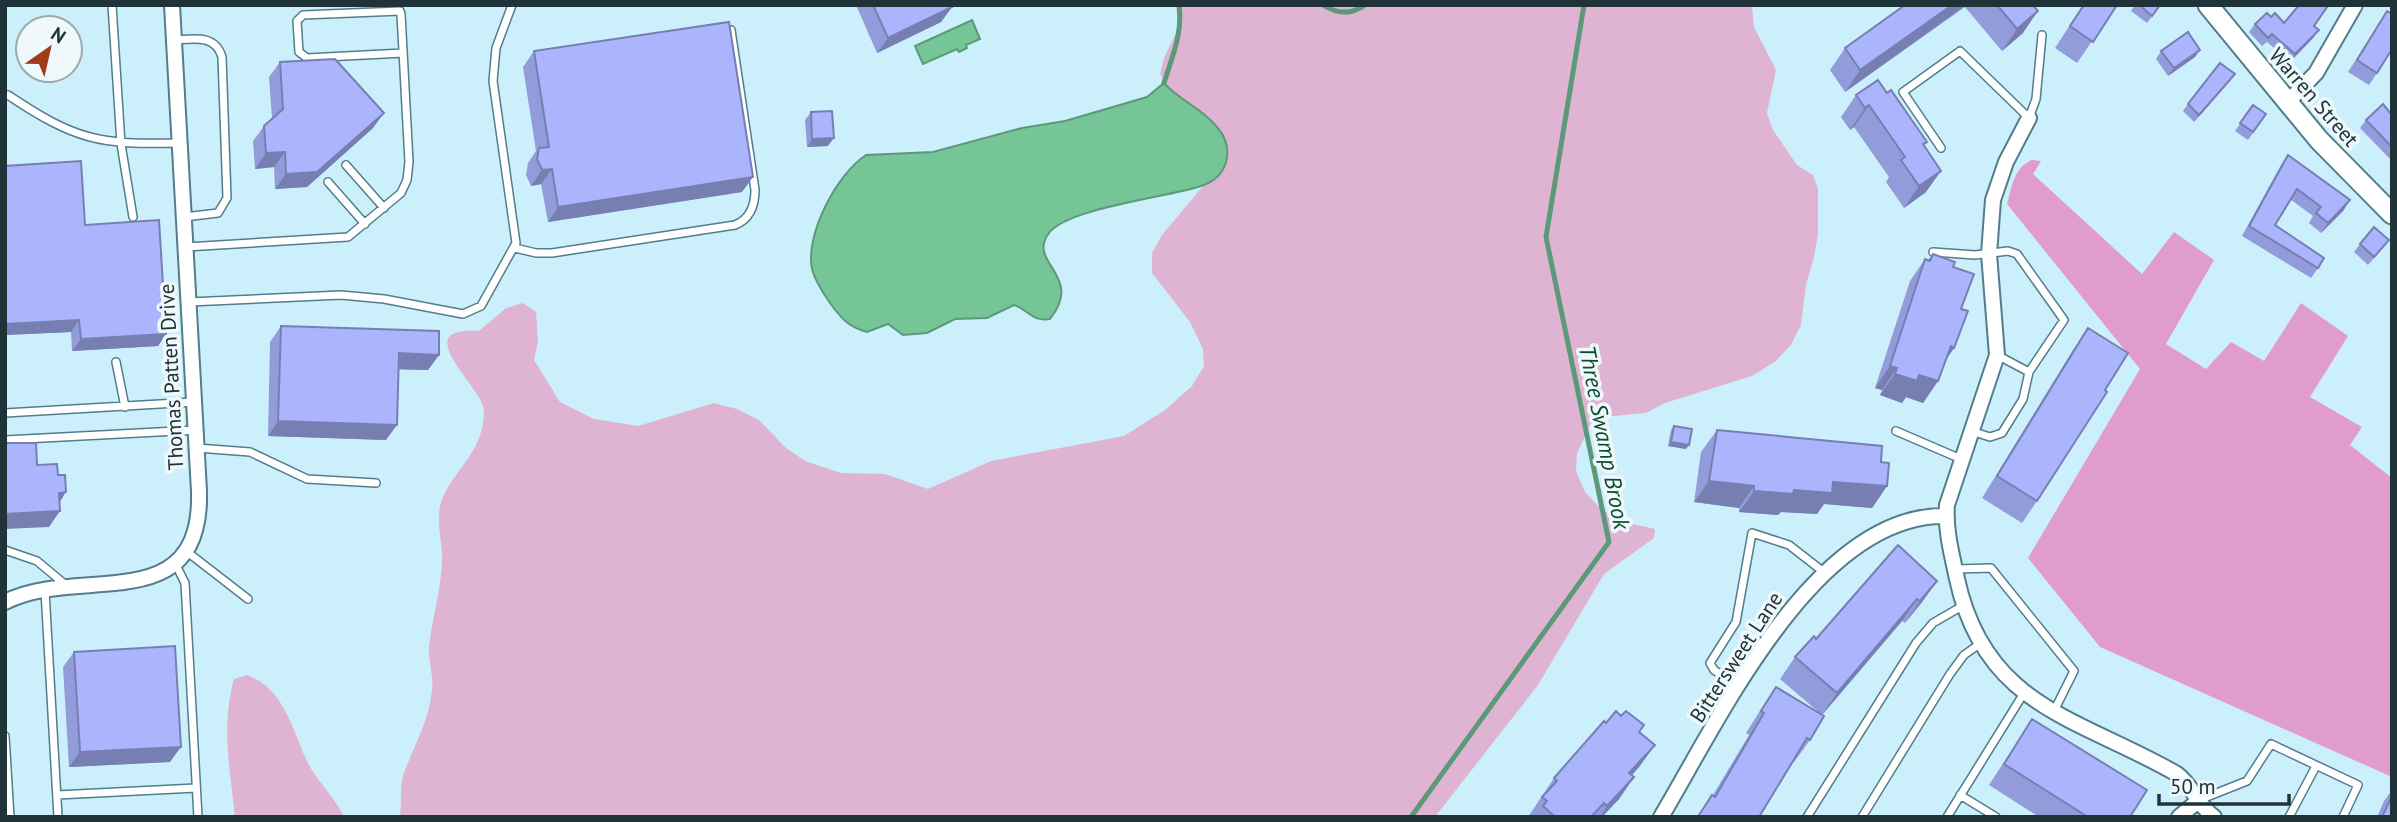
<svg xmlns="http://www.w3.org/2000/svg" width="2397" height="822" viewBox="0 0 2397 822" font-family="'PT Sans',sans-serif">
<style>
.green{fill:#dfb4d2}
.forest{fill:#e19cce}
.water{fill:#75c596;stroke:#5c997a;stroke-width:2}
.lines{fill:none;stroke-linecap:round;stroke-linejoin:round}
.stream{stroke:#5c997a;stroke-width:5}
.service-casing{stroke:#527d8a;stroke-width:10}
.minor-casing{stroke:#527d8a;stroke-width:18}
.secondary-casing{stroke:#527d8a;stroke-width:23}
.service{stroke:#fff;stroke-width:7}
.minor{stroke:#fff;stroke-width:14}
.secondary{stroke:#fff;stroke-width:19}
.wall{fill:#929cda}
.shaded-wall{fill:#777fb2}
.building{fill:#aab5fe;stroke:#777fb2;stroke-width:2}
.labels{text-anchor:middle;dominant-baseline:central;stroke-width:7;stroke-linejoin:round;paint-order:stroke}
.street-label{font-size:21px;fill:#203338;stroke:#eff8fb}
.water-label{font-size:23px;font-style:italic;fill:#0c4c2e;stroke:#eff8fb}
</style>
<rect width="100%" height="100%" fill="#ccf0fb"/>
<path class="green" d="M1176 5H1752L1754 27 1776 70 1767 113 1773 130 1797 165 1813 175 1818 189V234L1814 257 1806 285 1801 325 1791 345 1776 361 1752 376 1665 403 1646 413 1603 417 1590 426 1577 453 1576 471 1585 492 1601 509 1625 522 1655 529 1654 538 1604 574 1538 685 1435 817H400C402 802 399 784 405 770 416 742 429 720 432 690 434 676 428 662 429 648 432 616 443 586 442 553 441 537 437 523 440 506 447 479 474 459 481 432 483 425 485 413 483 406 476 382 409 326 479 331L506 308 523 303 536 312 538 342 534 360 560 402 594 419 638 426 714 403 737 409 759 420 785 447 805 461 841 473 885 474 928 489 991 461 1124 436 1165 410 1192 386 1204 366 1203 349 1190 322 1152 273V253L1162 235 1203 186 1225 167 1218 127 1172 93 1160 74 1164 58 1178 29Z
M247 675C287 690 292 733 310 767 320 784 335 798 344 817H235C230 770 221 725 234 679Z"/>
<path class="forest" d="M2032 160 2041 161 2033 174 2142 274 2174 232 2214 260 2166 344 2206 369 2231 342 2264 361 2301 303 2348 336 2310 397 2362 427 2350 445 2392 478V777L2100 647 2028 558 2140 369 2007 204C2012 187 2014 167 2032 160Z"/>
<path class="water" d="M972 20 980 39 966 45 967 48 959 52 957 49 923 64 915 46Z
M1164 83C1180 101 1202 108 1217 127 1235 148 1229 177 1201 186 1169 197 1068 208 1049 233 1026 263 1085 275 1050 319 1032 322 1029 310 1014 305L987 318 955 319 927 333 903 335 888 324 867 332C848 327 841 318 830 303 823 293 815 281 812 269 805 234 837 174 866 155L933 152 1022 128 1065 121 1147 97Z"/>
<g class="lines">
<path class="stream" d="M1323 5C1337 14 1351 15 1365 5
M1164 83C1172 57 1183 33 1179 5
M1411 817 1609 542 1546 237 1584 5"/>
<g class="service-casing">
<path id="service" d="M112 5 121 144 133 217
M174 40C194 39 215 34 222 57L227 198 218 213 184 217
M8 95C75 140 99 145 179 143
M1941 148 1903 92 1960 51 2029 118 2036 99 2042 35
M346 165 384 208
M328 182 365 224
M186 247 348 237 401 193 407 180 409 162 401 14 400 11 303 15 297 21 299 52 307 58 403 53
M515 248 536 253H552L735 225C750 219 755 206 755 190L731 30
M1933 252 1975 255 2008 251 2017 254 2064 320 2029 372 2023 399 2002 433 1990 437 1971 431
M189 302 341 295 384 299 463 314 481 306 516 243 493 81 496 48 512 5
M1997 355 2029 372
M116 362 125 407
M5 413 194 402
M1896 431 1961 459
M5 440 196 430
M197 448 250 452 307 479 376 483
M5 550 37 561 67 586
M186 551 248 599
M175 563 185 583 198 817
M1956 569 1991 568 2074 671 2054 711
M45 591 58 817
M1738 686 1714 670 1710 663 1736 622 1752 533 1789 545 1825 573
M5 736 10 817
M57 795 196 788
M1960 795 1996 817
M2199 800 2247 781 2271 744 2358 785 2343 817
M1807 817 1916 643 1933 623 1964 605
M1862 817 1950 674 1964 655 1981 643
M1947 817 2024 693
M2289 817 2316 766"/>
</g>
<g class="minor-casing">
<path id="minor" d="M2287 103 2316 73 2355 5
M2029 118 2006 162 1993 200 1989 254 1997 355 1947 505C1945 530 1952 555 1957 579 1985 708 2080 718 2177 774 2193 786 2198 806 2214 817
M5 602C78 564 203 621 199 491L172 5
M1661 817C1719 720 1815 513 1946 516
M2179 817 2199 800"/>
</g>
<g class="secondary-casing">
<path id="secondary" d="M2208 5 2319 140 2392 214"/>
</g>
<use href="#service" class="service"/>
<use href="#minor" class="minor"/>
<use href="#secondary" class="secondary"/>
</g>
<path class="wall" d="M856 5H951L952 7 941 22 877 53Z
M1905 5H2033L2023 33 2002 51 1965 7 1845 92 1830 70 1845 48Z
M2083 5H2117L2077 63 2055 48Z
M2135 5H2161L2147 23 2131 11Z
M2387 11 2377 73 2369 85 2348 72Z
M2271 17 2284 23 2314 26 2319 30 2313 38 2290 62 2267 42 2262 46 2249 32 2255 24Z
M534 51 742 192 548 222 541 184 531 186 526 175 528 163 536 151 523 67Z
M2161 51 2195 57 2168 76 2156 59Z
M280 62 373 128 307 187 275 189 274 167 255 169 253 141 264 126 272 118 269 77Z
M2235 74 2194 122 2183 111 2188 104Z
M1856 95 1927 142 1924 146 1926 192 1904 208 1886 182 1889 177 1854 127 1850 130 1841 117Z
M2253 105 2266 114 2248 140 2235 131Z
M811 112 828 146 807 147 805 120Z
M2392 115V161L2360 128 2366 120Z
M2288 155 2350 200 2343 211 2321 233 2309 223 2313 216 2290 199 2275 225 2318 268 2311 278 2242 236 2281 165Z
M5 166 85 225 166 334 158 346 72 351 71 332 5 335Z
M2360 244 2383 248 2368 265 2354 252Z
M1933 254 1953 267 1961 309 1954 348 1945 361 1938 381 1923 403 1906 397 1902 403 1880 395 1882 390 1875 388 1910 281 1925 259 1928 260Z
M281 326 439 355 428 370 399 369 386 440 268 436 270 342Z
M2088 328 2037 501 2022 523 1982 498 2073 350Z
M1674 426 1686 449 1668 446 1671 430Z
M1717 430 1881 462 1887 486 1872 508 1824 504 1817 514 1781 512 1778 515 1739 512V508L1694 502 1701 452Z
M1937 581 1922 602 1905 623 1902 621 1822 715 1780 679 1795 657 1816 639Z
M74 652 170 762 69 767 63 667Z
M1776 687 1810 740 1794 762 1793 761 1759 817H1697L1712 795H1713L1749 735 1746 733 1761 709Z
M2032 719 2130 817H2039L1989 785Z
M1606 723 1639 732 1655 745 1639 767 1632 775 1634 777 1619 799 1602 817H1528L1554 778Z
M2392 790V817H2377L2384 801Z"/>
<path class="shaded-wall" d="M1952 5H1966L1845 92 1860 70Z
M952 7 941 22 877 53 888 38Z
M2038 11 2023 33 2002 51 2017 29Z
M2319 30 2313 38 2290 62 2295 54Z
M2200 50 2195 57 2168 76 2174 68Z
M2235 74 2230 81 2194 122 2199 115Z
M1869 105 1854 127 1850 130 1865 108Z
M384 113 373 128 307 187 275 189 286 174Z
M834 138 828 146 807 147 812 139Z
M285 152 274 167 255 169 266 153Z
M552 169 541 184 531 186 542 170Z
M1941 171 1926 192 1904 208 1919 186Z
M753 177 742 192 548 222 558 207Z
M2350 200 2343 211 2321 233 2328 223Z
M79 320 71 332 5 335V324Z
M166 334 158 346 72 351 81 339Z
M1951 346 1954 348 1939 370Z
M399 353 439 355 428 370 388 369Z
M1890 366 1897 368 1882 390 1875 388Z
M1895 374 1919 375 1938 381 1923 403 1906 397 1902 403 1880 395Z
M278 421 397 425 386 440 268 436Z
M1671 442 1689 445 1686 449 1668 446Z
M1709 481 1754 486 1739 508 1694 502Z
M1833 482 1887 486 1872 508 1824 504 1817 514 1781 512 1778 515 1739 512 1754 491 1794 490Z
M66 492 56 508 59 493Z
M60 511 49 527 5 529V514Z
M1937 581 1922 602 1905 623 1920 601Z
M1917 599 1902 621 1822 715 1837 693Z
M1655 745 1639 767 1614 795 1629 773Z
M181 747 170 762 69 767 80 752Z
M1634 777 1619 799 1602 817H1600L1607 806Z"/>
<path class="building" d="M873 5H951L952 7 888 38Z
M1905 5H1952L1860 70 1845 48Z
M1997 5H2033L2038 11 2017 29Z
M2084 5H2117L2093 42 2070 26Z
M2139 5H2160L2152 16Z
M2299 5H2325L2327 7 2314 26 2319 30 2295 54 2272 34 2268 38 2255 24 2267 13 2271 17 2275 13 2284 23Z
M2387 11 2392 14V49L2377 73 2357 60Z
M729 22 753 177 558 207 552 169 542 170 537 159 539 148 549 147 534 51Z
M2188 32 2200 50 2174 68 2161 51Z
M335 59 384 113 317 172 286 174 285 152 266 153 264 126 283 109 280 62Z
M2220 63 2235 74 2199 115 2188 104Z
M1878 80 1887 93 1891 90 1927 142 1923 144 1941 171 1919 186 1901 160 1905 157 1869 105 1865 108 1856 95Z
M2383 104 2392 115V147L2366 120Z
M2253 105 2266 114 2253 132 2240 123Z
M832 111 834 138 812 139 811 112Z
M2288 155 2350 200 2328 223 2316 213 2321 207 2297 189 2275 225 2324 258 2318 268 2249 226Z
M81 161 85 225 159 220 166 334 81 339 79 320 5 324V166Z
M2374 227 2389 240 2374 257 2360 244Z
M1933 254 1955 262 1953 267 1974 274 1961 309 1968 311 1954 348 1951 346 1938 381 1919 375 1917 381 1895 374 1897 368 1890 366 1925 259 1930 261Z
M281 326 439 331V355L399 353 397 425 278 421Z
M2088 328 2128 353 2105 390 2107 392 2037 501 1997 476Z
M1674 426 1692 429 1689 445 1671 442Z
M1717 430 1882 446 1881 462 1889 463 1887 486 1833 482 1832 493 1794 490 1793 494 1754 491V486L1709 481Z
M5 443H36L37 465 57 464 58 475H65L66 492 59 493 60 511 5 514Z
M1898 545 1937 581 1920 601 1917 599 1837 693 1795 657 1814 636 1816 639Z
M175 646 181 747 80 752 74 652Z
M1776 687 1824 716 1810 740 1807 738 1759 817H1701L1699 815 1712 795 1715 797 1764 713 1761 711Z
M1616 711 1621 716 1626 711 1644 725 1639 732 1655 745 1629 773 1634 777 1607 806 1604 803 1591 817H1555L1543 806 1547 801 1542 797 1557 781 1554 778 1604 721 1606 723Z
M2032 719 2147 790 2130 817H2088L2004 764Z
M2392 796V817H2382Z"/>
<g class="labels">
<g class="street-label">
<text transform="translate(2314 97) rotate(49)">Warren Street</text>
<text transform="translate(171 377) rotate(-93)">Thomas Patten Drive</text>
<text transform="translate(1736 657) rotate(-57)">Bittersweet Lane</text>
</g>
<g class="water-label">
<text transform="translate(1605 437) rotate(79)">Three Swamp Brook</text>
</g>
</g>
<rect width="2397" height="822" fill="none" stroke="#203338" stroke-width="14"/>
<g transform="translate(49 49) rotate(34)"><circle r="33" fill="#eff8fb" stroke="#9ca9ad" stroke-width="2"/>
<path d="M0-5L12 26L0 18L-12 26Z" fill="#a23b1a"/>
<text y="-10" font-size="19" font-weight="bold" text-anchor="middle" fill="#203338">N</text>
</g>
<path d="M2159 794v10h130v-10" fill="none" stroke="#203338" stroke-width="3.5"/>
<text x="2170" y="794" font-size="21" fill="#203338" stroke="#eff8fb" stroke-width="5" paint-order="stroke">50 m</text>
</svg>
